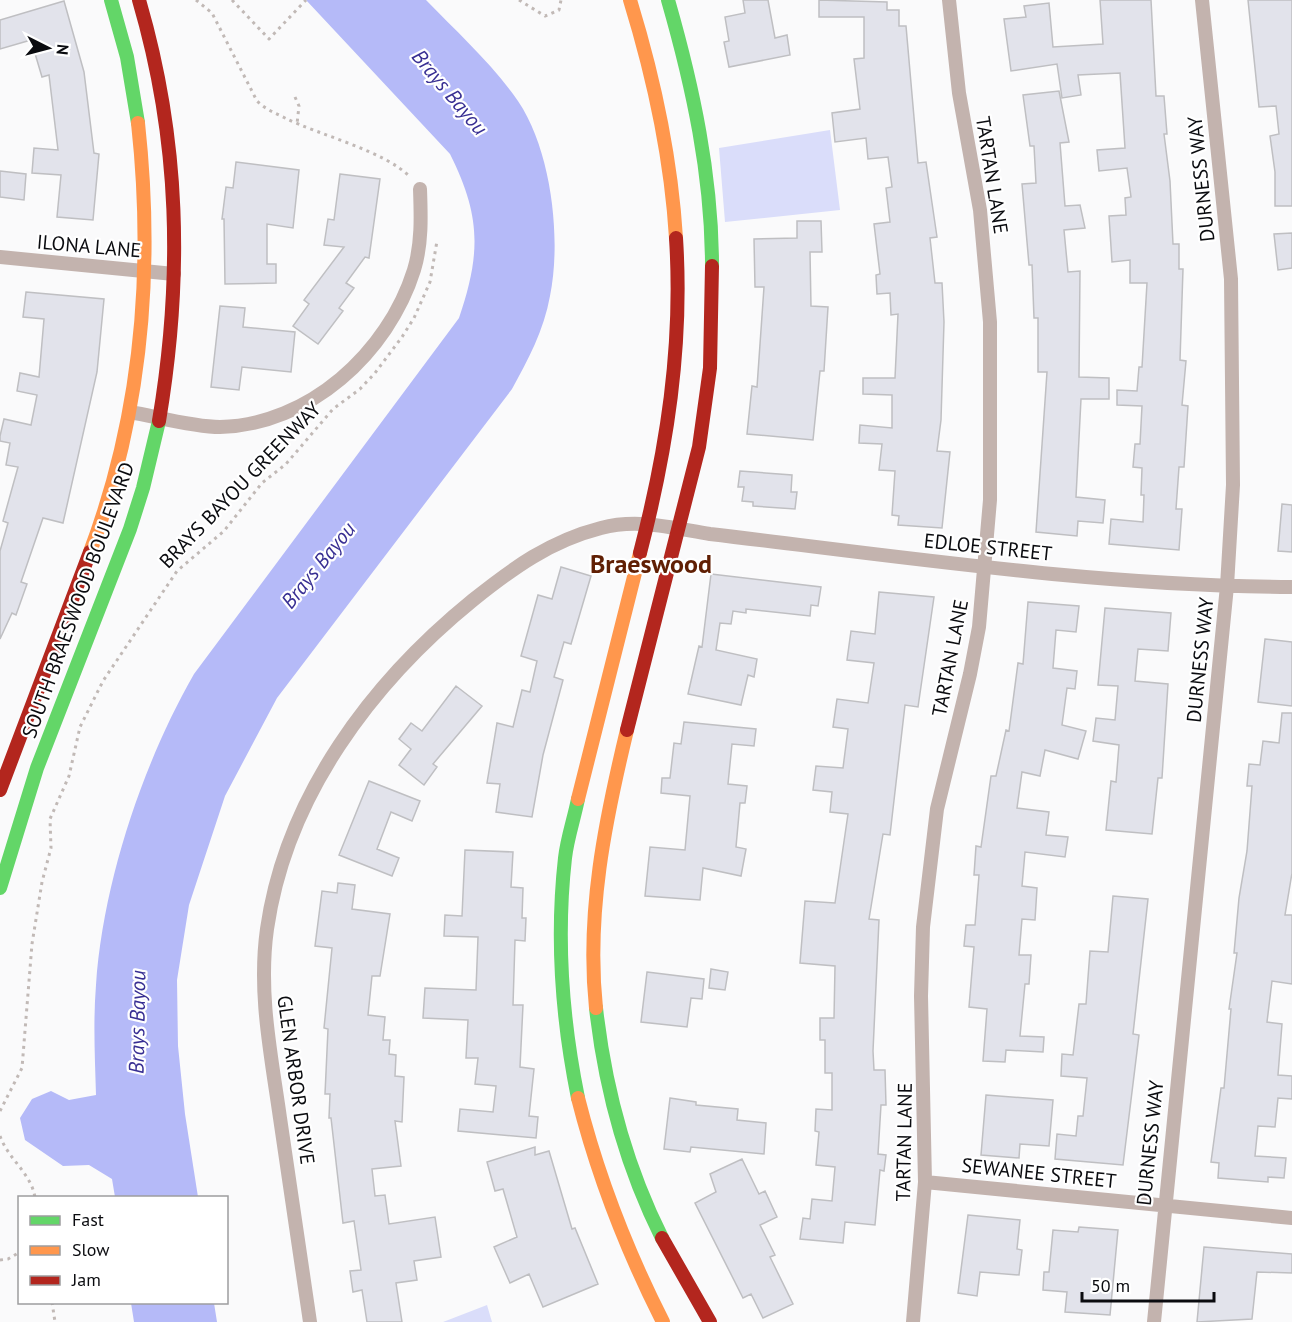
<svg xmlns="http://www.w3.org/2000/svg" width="1292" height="1322" viewBox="0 0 1292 1322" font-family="'PT Sans',sans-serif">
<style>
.green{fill:#daddfa}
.water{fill:#b5baf8}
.building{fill:#e2e3eb;stroke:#bfbfc2;stroke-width:1.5}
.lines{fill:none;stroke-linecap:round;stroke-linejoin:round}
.path{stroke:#c1b9b6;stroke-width:3;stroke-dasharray:3 4.5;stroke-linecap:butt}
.street{stroke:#c3b3ae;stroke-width:14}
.fast{stroke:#63d668;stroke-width:14}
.slow{stroke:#ff974d;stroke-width:14}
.jam{stroke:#b3261e;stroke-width:14}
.labels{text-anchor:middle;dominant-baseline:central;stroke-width:4.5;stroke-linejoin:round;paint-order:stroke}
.street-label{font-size:20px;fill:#0a0b0f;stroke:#fff}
.water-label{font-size:21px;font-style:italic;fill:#382f93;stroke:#fff}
.district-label{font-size:26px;font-weight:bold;fill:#601f04;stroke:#fff}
</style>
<rect width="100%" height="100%" fill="#fafafb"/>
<path class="green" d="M830 130 840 210 725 222 719 148Z
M487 1305 492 1322H443Z"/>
<path class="water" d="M306 0H426C455 30 488 60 513 94 551 143 562 237 550 296 544 330 528 360 512 389L277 698 225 796 189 905 177 980 178 1046 185 1114 198 1197H115L112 1179 89 1165 63 1166 25 1140 20 1118 32 1099 51 1091 69 1100 96 1095C95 1059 93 1022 96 985 103 882 143 763 194 674L459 318C481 253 481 216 450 154Z
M131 1303H214L217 1322H134Z"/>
<path class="building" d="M743 0H768L775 38 787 35 790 55 729 67 724 42 729 41 725 17 745 13Z
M819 0 887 2V10H899V26H906L918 163 926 162 937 237 930 238 935 283H942L944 322 941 420 937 451 950 452 942 528 898 525 899 516 892 515 895 471 879 470 882 444 859 443 860 425 892 428V395L863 394V378H895L898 314 891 315 890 293 877 294 876 275 880 274 874 224 890 222 886 188 892 187 888 157 868 159 866 138 835 142 832 113 860 109 854 59 864 58V17H819Z
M1100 0H1151L1156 96H1164L1167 134H1164L1170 181 1173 244H1179V269H1183L1180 360 1186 361 1182 405 1188 406 1184 467H1179L1176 509H1182L1179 550 1109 544 1111 519 1143 522 1144 495H1141L1142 468 1133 467 1135 444H1140L1142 406 1117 405V390L1137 391 1139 367H1142L1147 283H1130V260L1112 262 1109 216 1126 215 1125 198 1131 197 1127 168 1099 171 1097 150 1125 148 1120 73 1078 75 1081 95 1062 98 1057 64 1011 71 1004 19 1026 17 1024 6 1049 3 1053 47 1103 44Z
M1248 0H1292V206H1275V172L1270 136 1279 134 1276 106 1259 107Z
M64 1 84 72 94 153 99 154 93 220 57 217 61 175 32 173 34 148 58 150 49 75 42 77 31 40 0 49V20Z
M1059 91 1069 142 1060 143 1065 206 1080 205 1085 228 1064 230 1068 272 1080 271 1079 377 1109 378V399H1081L1076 497 1105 500 1103 523 1078 521 1077 536 1036 532 1047 372H1038V318H1034L1032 265H1029L1022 184 1036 183 1034 146H1030L1023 95Z
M236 162 299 170 293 228 267 224V264H276V283L225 284 224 219H222L226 187 233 188Z
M0 171 26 174 24 200 0 197Z
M340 174 380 179 369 258 365 257 346 283 354 288 339 308 343 311 318 344 293 326 309 304 304 300 344 247 324 245 328 219 334 220Z
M797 221H821L822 252H810L811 306 828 307 824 371H820L813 440 747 434 752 386 757 387 764 287H755L754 239 797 238Z
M1292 233V268L1278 270 1274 234Z
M26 292 104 299 97 372 63 523 43 518 21 582 27 584 16 615 12 613 0 639V551L8 523 3 521 18 467 6 465 10 443 0 441V436L4 419 31 425 37 395 17 391 20 373 39 377 44 319 23 317Z
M220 306 245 308 243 327 295 332 291 372 242 367 239 390 211 387Z
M740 471 792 475 791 492H797L795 509 753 506V502L742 501 744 487H738Z
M1282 504 1292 505V552L1278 551Z
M561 567 591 576 571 644 564 642 554 677 563 680 543 755 532 817 496 812 500 784 487 783 497 723 513 727 522 690 530 692 537 661 521 656 538 595 552 599Z
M711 574 821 587 818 606 811 605 810 616 746 609V613L733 611 731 624 720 623 716 650 757 659 754 677 748 675 741 705 688 694 699 646 702 647Z
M879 592 934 597 918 707 905 705 890 835 883 834 869 919 879 920 873 1051 874 1070H885L886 1105H881L878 1154 886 1155 884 1171 880 1170 875 1225 845 1222 843 1243 800 1239 803 1218 810 1219 812 1199 832 1201 835 1167 816 1165 819 1132 815 1131 816 1109 832 1110V1073H825V1040H820V1018H834L835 966 800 963 805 901 835 903 848 814 830 812 832 792 813 790 816 766 843 768 848 729 833 727 837 699 868 703 874 663 847 660 851 631 875 634Z
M1028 602 1079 606 1076 632 1056 630 1053 668 1077 671 1075 689 1067 688 1062 725 1086 731 1078 759 1045 750 1040 776 1022 772 1017 808 1049 812 1046 835 1068 837 1065 857 1025 852 1022 886 1037 888 1035 920 1022 919 1019 955H1031L1029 984H1025L1020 1036 1044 1037 1043 1052 1006 1050 1005 1062 983 1061 987 1009 969 1007 974 947 964 946 966 925H975L979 875H974L976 846 981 847 991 776H996L1006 730 1009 731 1018 663 1023 664Z
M1105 608 1171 613 1168 651 1138 649 1135 681 1168 684 1162 778H1158L1152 834 1106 830 1111 781 1116 782 1119 745 1093 741 1096 718 1115 720 1118 686 1098 685Z
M1265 639 1292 642V706L1258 702Z
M456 686 482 706 433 764 437 767 424 785 399 765 411 749 399 739 411 723 422 731Z
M1282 713H1292V873L1285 915H1292V984L1272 981 1267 1022 1282 1024 1278 1075 1292 1076V1099L1278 1098 1275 1127 1258 1126 1255 1156 1286 1158 1284 1178 1268 1177V1182L1218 1178 1219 1163 1211 1162 1221 1088H1224L1231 1009H1229L1237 953H1234L1239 898 1247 851 1252 786H1247L1249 764 1260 765 1263 741 1279 743Z
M684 722 756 729 754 746 732 744 728 784 747 786 745 803H740L736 847 746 849 741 876 703 868 700 900 645 896 650 847 685 850 690 796 661 793 662 778H670L674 743 681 744Z
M369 781 420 801 412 821 391 812 377 849 399 858 392 876 339 855Z
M465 850 513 852 511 887 523 888 522 918H526L525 941 515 940 513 1005H523L520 1067 534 1069 529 1116 538 1117 536 1138 458 1131 460 1109 493 1112 496 1086 475 1084 478 1058H466L468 1020 423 1018 425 988 476 990 478 937 444 936 445 915 462 916Z
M338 883 355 885 352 909 390 914 380 976H372L368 1015 385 1017 383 1040H390L389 1054 396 1055 395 1076 404 1077 402 1122 395 1121 401 1166 372 1169 375 1196 385 1195 389 1224 435 1217 441 1257 414 1261 417 1280 396 1283 402 1322H367L362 1290 353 1292 350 1271 361 1270 354 1221 343 1223 331 1118H329L330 1094H325L328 1029 324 1028 332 948 315 946 322 891 337 893Z
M1113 896 1148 899 1133 1034 1139 1035 1123 1165 1055 1159 1057 1134 1076 1136 1078 1116H1083L1087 1078 1061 1076 1062 1054 1073 1055 1079 1004H1086L1090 951 1108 952Z
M711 969 728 972 725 990 709 988Z
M647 972 704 979 702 999 691 998 687 1027 641 1022Z
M986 1095 1053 1100 1049 1146 1020 1144 1019 1158 981 1155Z
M670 1098 696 1102V1105L738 1109 737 1120 766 1123 764 1154 691 1147 690 1152 664 1149Z
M535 1147V1155L549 1151 572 1229 575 1228 598 1284 543 1307 529 1274 510 1283 494 1247 517 1237 503 1189 495 1191 487 1162Z
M742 1159 759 1194 765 1191 777 1217 760 1225 775 1255 770 1257 793 1304 763 1318 751 1294 743 1298 695 1203 716 1192 710 1174Z
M968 1215 1020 1220 1017 1249 1022 1250 1019 1275 980 1272 977 1296 958 1293Z
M1079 1227 1118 1230 1110 1315 1065 1312 1067 1292 1043 1290 1044 1272H1049L1053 1230 1078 1232Z
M1204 1247 1292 1254V1273L1257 1272 1252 1319 1197 1322Z"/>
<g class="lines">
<path class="path" d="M196 0 212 13 257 101C265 109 275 113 285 118 319 135 385 151 410 177
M232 0 269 39 306 0
M519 0 545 16 559 10 561 0
M295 97 299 106 297 124
M0 1111 22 1068 32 944 42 882 51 848 50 819 69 776 80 727 103 681 177 571 224 531 262 483 286 464 333 409 360 389 375 373 402 337 414 318 430 282 437 241
M0 1136C8 1159 32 1174 35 1198
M0 1260 8 1259 20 1252
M52 1302 55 1322"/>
<path class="street" d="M0 257 174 274
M130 412C158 417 193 427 220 427 309 425 388 353 414 270 422 244 421 216 420 189
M925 1182 1292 1218
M310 1322C300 1254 290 1186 280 1118 271 1054 258 993 267 929 286 796 372 682 473 600 513 568 550 541 601 528 638 518 673 528 710 534 904 557 1097 586 1292 587
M913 1322 925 1182 921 996 923 927 937 809 970 674 979 627 990 500V322L980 210 959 93 949 0
M1154 1322 1227 586 1233 485 1231 279 1202 0"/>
<path class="fast" d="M111 0 127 57 138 123
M668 0C693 87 712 176 712 266
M0 888 37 768 130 529 143 488 159 421
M596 1008C605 1088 626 1166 662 1238
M578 1098C562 1019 556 938 565 858 567 839 574 819 578 799"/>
<path class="slow" d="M630 0C654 78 671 156 676 238
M90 552C142 414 154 270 138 123
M578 799 640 553
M596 1008C586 914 605 821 627 730
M578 1098C598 1177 626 1249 663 1322"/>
<path class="jam" d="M139 0C180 140 183 277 159 421
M640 553C667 449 683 346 676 238
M627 730 699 447 710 368 712 266
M0 790 90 552
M662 1238 710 1322"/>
</g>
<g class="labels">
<g class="street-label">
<text transform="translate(992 175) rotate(81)">TARTAN LANE</text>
<text transform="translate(1201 179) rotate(-96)">DURNESS WAY</text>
<text transform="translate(89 246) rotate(5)">ILONA LANE</text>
<text transform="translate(240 485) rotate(-46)">BRAYS BAYOU GREENWAY</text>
<text transform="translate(988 547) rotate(6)">EDLOE STREET</text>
<text transform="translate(78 600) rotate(-70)">SOUTH BRAESWOOD BOULEVARD</text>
<text transform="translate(950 658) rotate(-79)">TARTAN LANE</text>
<text transform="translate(1200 660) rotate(-84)">DURNESS WAY</text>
<text transform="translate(296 1080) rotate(82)">GLEN ARBOR DRIVE</text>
<text transform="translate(904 1142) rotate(-89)">TARTAN LANE</text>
<text transform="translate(1150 1143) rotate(-84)">DURNESS WAY</text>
<text transform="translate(1039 1173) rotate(6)">SEWANEE STREET</text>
</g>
<g class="water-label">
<text transform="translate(450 92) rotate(50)">Brays Bayou</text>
<text transform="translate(318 565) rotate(-51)">Brays Bayou</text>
<text transform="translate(137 1022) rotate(-89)">Brays Bayou</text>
</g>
<g class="district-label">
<text x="651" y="563">Braeswood</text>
</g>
</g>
<rect x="18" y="1196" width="210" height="108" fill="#ffffff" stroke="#9d9d9f" stroke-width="1.5"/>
<rect x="30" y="1216" width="30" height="9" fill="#63d668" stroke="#9d9d9f" stroke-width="1.5"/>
<text x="72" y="1226" font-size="18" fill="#0a0b0f">Fast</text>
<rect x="30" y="1246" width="30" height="9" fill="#ff974d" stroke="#9d9d9f" stroke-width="1.5"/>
<text x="72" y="1256" font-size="18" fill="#0a0b0f">Slow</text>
<rect x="30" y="1276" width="30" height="9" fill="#b3261e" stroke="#9d9d9f" stroke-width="1.5"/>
<text x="72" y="1286" font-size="18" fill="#0a0b0f">Jam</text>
<g transform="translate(48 48) rotate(96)" stroke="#ffffff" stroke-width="4.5" paint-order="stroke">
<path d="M0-4.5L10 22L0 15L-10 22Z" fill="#0a0b0f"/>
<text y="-9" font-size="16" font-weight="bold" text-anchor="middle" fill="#0a0b0f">N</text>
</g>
<path d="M1082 1292v9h132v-9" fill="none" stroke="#0a0b0f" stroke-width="3"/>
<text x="1091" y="1292" font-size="18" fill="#0a0b0f" stroke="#ffffff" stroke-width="4.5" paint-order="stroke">50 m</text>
</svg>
